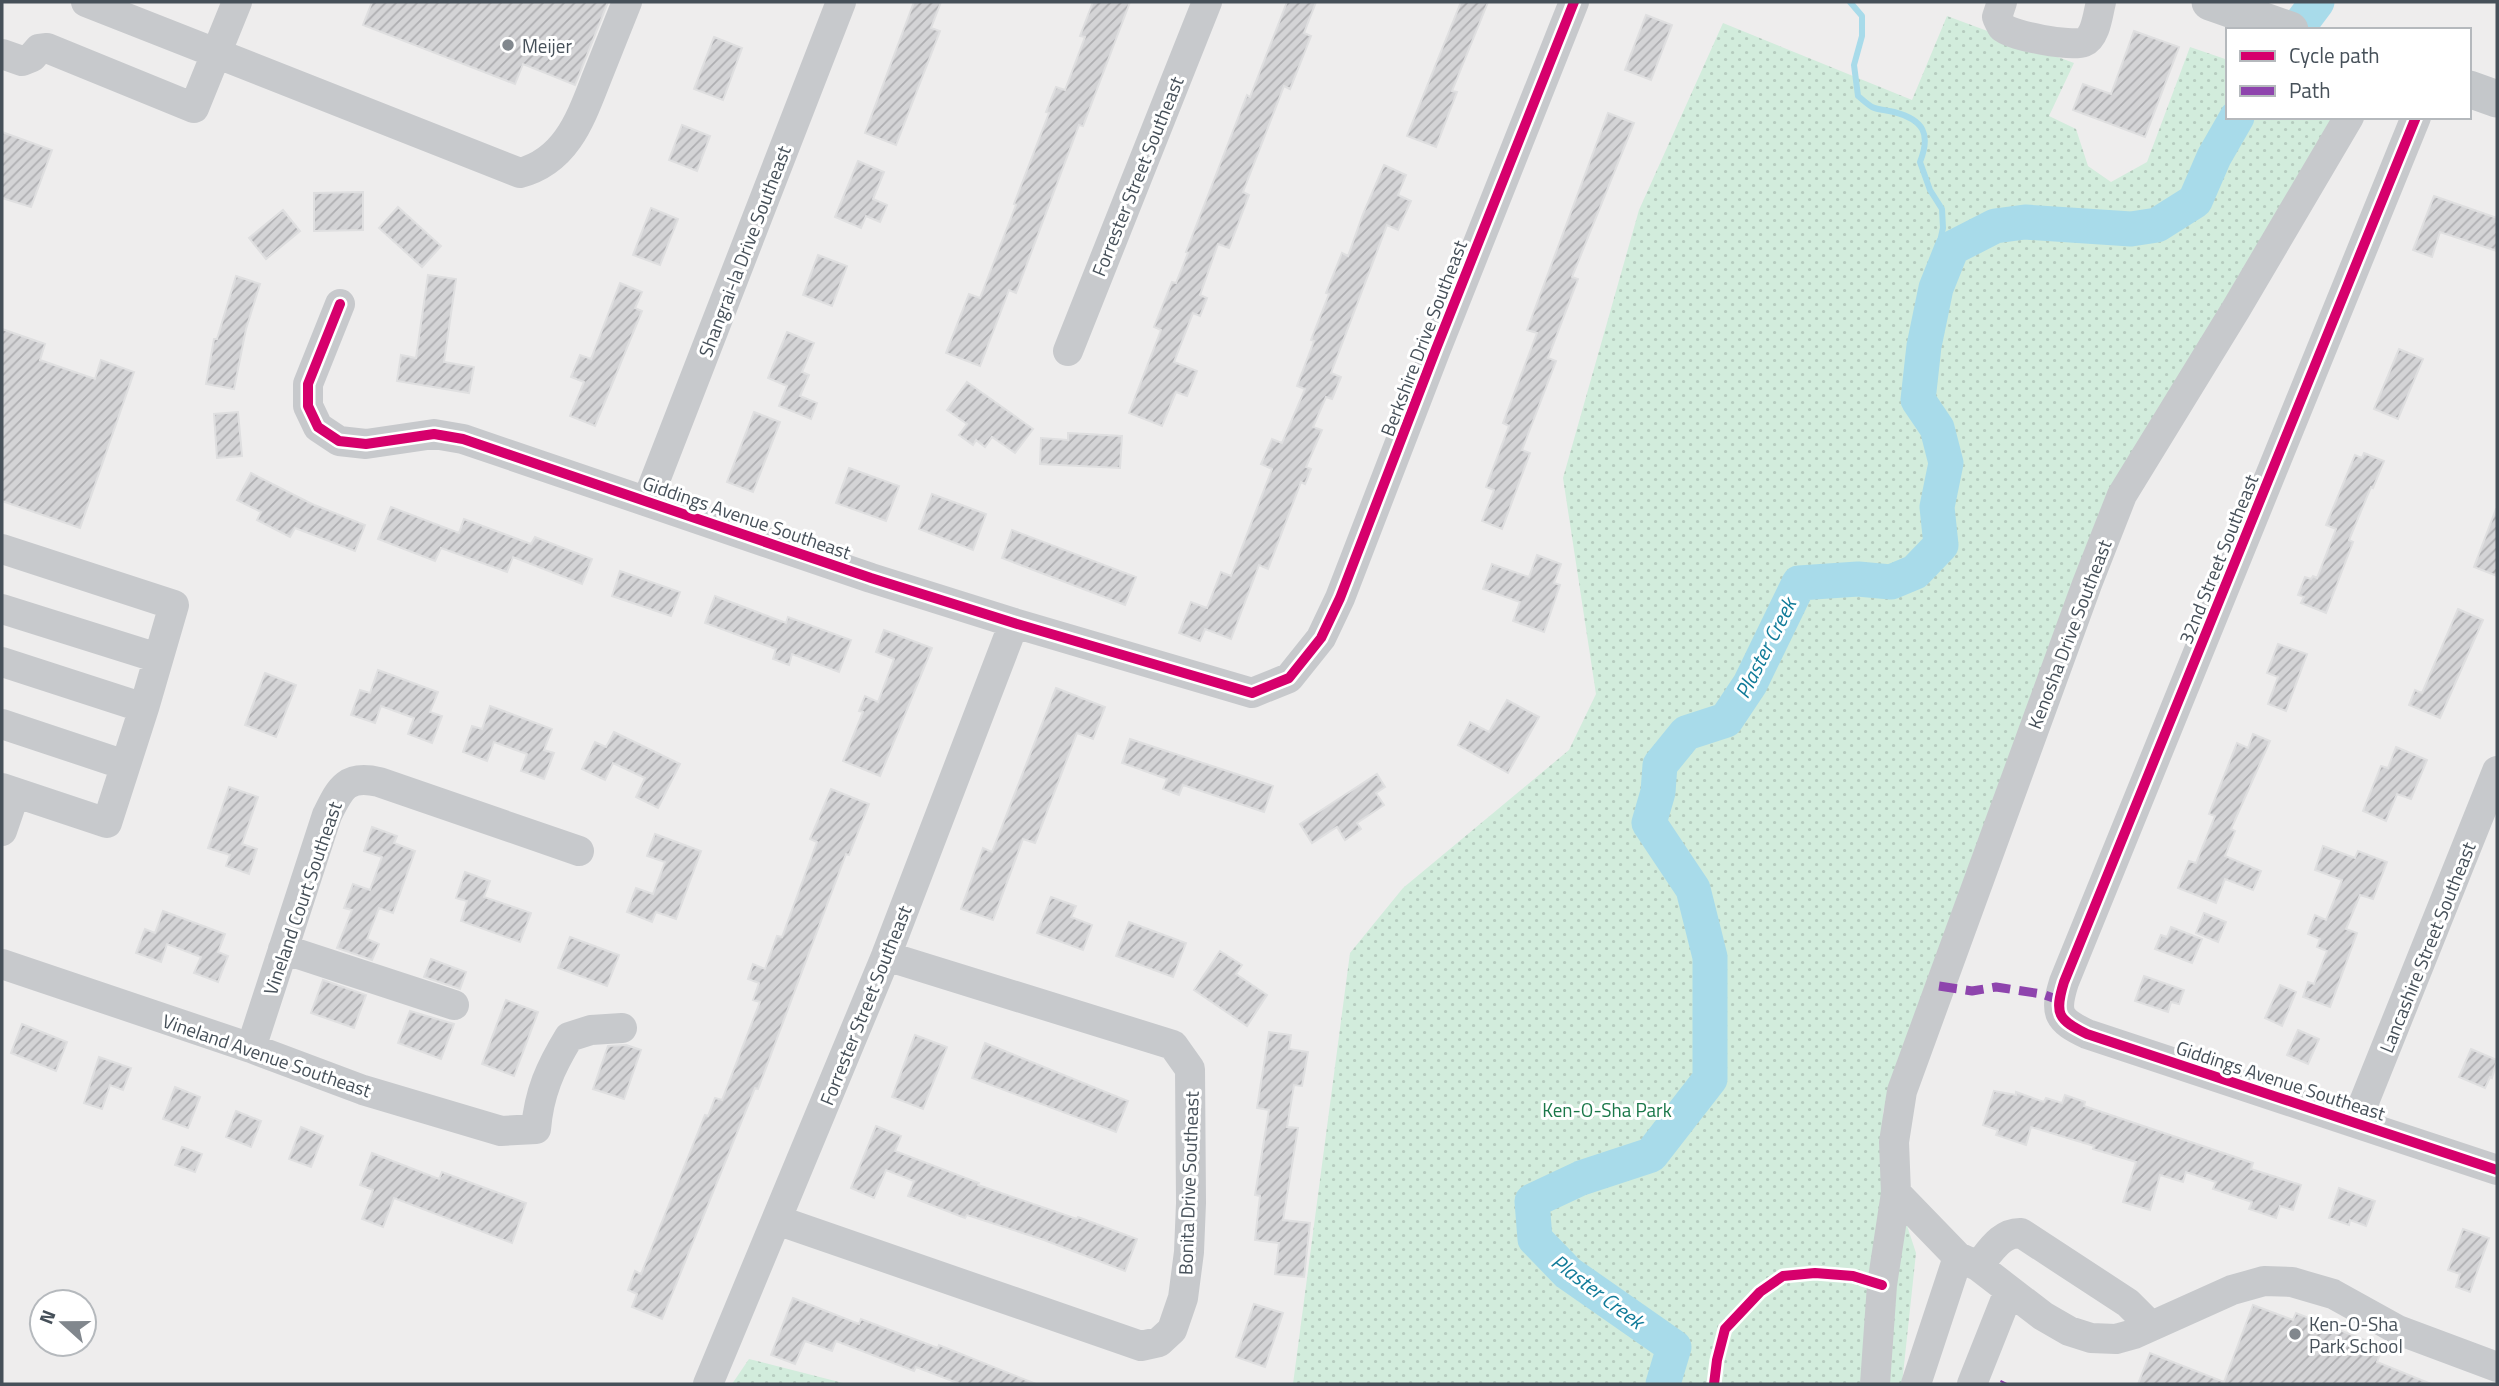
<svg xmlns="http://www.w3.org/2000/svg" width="2499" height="1386" viewBox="0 0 2499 1386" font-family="'Titillium Web',sans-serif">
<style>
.green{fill:url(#green-dots)}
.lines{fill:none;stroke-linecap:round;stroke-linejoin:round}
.stream{stroke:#a8dbea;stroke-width:6}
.river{stroke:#a8dbea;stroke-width:35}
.building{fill:url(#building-hatch);stroke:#dfdfe0;stroke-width:2}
.minor{stroke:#c7c9cc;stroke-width:30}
.major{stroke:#c4c7ca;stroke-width:37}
.quiet{stroke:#8e44ad;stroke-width:9;stroke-dasharray:18 9;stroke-linecap:butt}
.cycleway-casing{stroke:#fff;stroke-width:15}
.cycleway{stroke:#d6006c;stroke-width:10}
.poi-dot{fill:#81878d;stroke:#fff;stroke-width:2.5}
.labels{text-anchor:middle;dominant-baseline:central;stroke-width:6;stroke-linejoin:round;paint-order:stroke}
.poi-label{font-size:19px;fill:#465059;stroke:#fff;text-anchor:start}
.street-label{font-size:19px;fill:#465059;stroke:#fff}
.park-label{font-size:19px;fill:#1a7749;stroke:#fff}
.water-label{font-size:21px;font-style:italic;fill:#117b99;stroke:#fff}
</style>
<defs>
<pattern id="green-dots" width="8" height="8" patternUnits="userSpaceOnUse" patternTransform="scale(1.75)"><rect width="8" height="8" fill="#d2ecdc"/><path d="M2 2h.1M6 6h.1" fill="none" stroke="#b6ccbf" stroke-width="1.8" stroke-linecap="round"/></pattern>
<pattern id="building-hatch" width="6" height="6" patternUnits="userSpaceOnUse" patternTransform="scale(1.75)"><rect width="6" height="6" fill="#d4d4d6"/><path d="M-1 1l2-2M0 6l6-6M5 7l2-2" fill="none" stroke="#aeaeb1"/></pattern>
</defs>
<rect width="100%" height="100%" fill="#eeeded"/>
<path class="green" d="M1947 16 2074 63 2049 116 2076 129 2088 166 2111 182 2147 162 2190 47 2228 60V117H2333L2105 505 1926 983 1883 1112 1892 1180 1916 1253 1902 1384H1293L1350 953 1403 888 1569 750 1596 694 1563 478 1639 210 1723 23 1912 100Z
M749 1359 847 1384H732Z"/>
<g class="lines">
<path class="stream" d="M1850 2 1862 16V36L1854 65 1858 96C1863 100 1867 104 1872 107 1878 110 1887 110 1894 112 1924 120 1931 134 1920 162L1930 190 1942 209 1943 228 1939 246 1936 288"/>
<path class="river" d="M2296 30 2317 2
M1663 1384 1674 1347 1568 1273 1535 1239 1532 1201 1581 1178 1651 1155 1710 1079V957L1693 889 1649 823 1658 792 1660 765 1686 733 1726 720 1750 684 1799 583 1858 579 1891 582 1915 572 1941 545 1937 507 1946 463 1937 428 1918 400 1924 346 1936 288 1952 248 1995 226 2025 222 2131 229 2157 225 2195 201 2214 157 2237 117"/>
</g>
<path class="building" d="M372 2H608L575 85 523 64 515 84 363 25Z
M914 2H941L931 28 940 31 896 145 865 133Z
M1093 2H1130L1083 126 1079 125 1016 293 1009 290 980 366 946 353 969 294 980 298 1016 205 1014 204 1049 113 1046 112 1056 87 1065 90 1085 37 1080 36Z
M1287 2H1316L1304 33 1311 36 1290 89 1284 86 1243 192 1249 195 1229 248 1218 244 1200 295 1207 298 1200 316 1193 313 1174 362 1197 371 1187 396 1176 392 1162 426 1129 413 1161 330 1154 327 1172 282 1176 283 1188 253 1186 252 1247 95 1250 97Z
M1461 2H1488L1452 91 1457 92 1436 147 1407 136Z
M1646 15 1672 25 1651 80 1625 70Z
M2134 31 2179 47 2145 137 2073 110 2083 84 2111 94Z
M714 37 742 48 723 100 694 89Z
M1608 113 1634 123 1572 277 1578 279 1548 358 1556 361 1522 450 1530 453 1502 529 1482 521 1494 490 1486 487 1509 426 1503 423 1537 333 1527 330Z
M682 125 710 136 697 171 669 160Z
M2 132 52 150 31 207 2 198Z
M858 161 884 172 873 199 887 205 880 222 866 216 861 228 835 217Z
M1384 165 1406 175 1398 195 1411 201 1398 230 1387 225 1331 373 1341 377 1332 399 1326 397 1313 427 1322 430 1306 467 1311 469 1305 484 1301 482 1268 569 1259 565 1231 639 1205 629 1200 641 1179 633 1191 602 1207 608 1221 572 1231 576 1272 469 1261 464 1272 439 1282 443 1305 389 1297 386 1314 341 1311 340 1329 294 1326 293 1342 253 1348 256 1363 214Z
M363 192V230L314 231V193Z
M2434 196 2497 218V251L2440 232 2432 257 2413 250Z
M398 207 441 246 422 267 379 228Z
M651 208 678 219 660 265 633 255Z
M283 210 300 231 266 259 249 238Z
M818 255 847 266 832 306 803 295Z
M428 275 456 279 444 362 474 367 469 393 397 381 401 355 416 358Z
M236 276 260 284 246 329 234 389 206 384 214 339H217Z
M620 283 642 292 635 308 642 311 595 426 570 416 584 382 571 377 580 355 591 359Z
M2 329 45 344 40 360 95 379 101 360 134 372 80 528 2 501Z
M787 332 814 343 802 372 809 375 800 396 817 403 811 419 779 406 787 386 768 378Z
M2399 349 2423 359 2398 419 2374 409Z
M967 382 1033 429 1015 453 992 437 985 447 976 440 973 445 959 435 967 424 947 410Z
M238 412 242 456 217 458 214 414Z
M754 412 780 422 753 492 727 482Z
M1068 433 1122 436 1120 468 1040 464 1041 438 1068 440Z
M2364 453 2384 461 2373 488 2371 487 2349 540 2353 542 2326 613 2301 603 2304 597 2298 595 2305 577 2311 579 2313 576 2317 578 2336 529 2326 525 2355 455 2362 458Z
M849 468 899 486 886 521 836 503Z
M251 473 312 504 365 525 355 551 295 528 290 537 257 520 261 512 237 500Z
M932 494 986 514 973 550 919 529Z
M391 507 459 533 464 519 531 544 535 537 592 559 582 584 513 557 507 572 441 548 435 561 378 539Z
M2496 509H2497V576L2474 567Z
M1012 530 1136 577 1125 605 1002 558Z
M1537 555 1561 564 1554 583 1560 585 1544 632 1513 621 1520 602 1483 589 1492 564 1529 577Z
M620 571 680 592 671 616 612 596Z
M715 596 786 623 788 617 851 640 839 672 792 654 789 665 773 659 776 649 705 623Z
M2458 609 2483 620 2440 718 2409 705 2415 690 2422 693Z
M884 630 932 648 880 776 843 761 863 712 859 711 865 696 878 702 894 659 876 652Z
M2278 644 2307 654 2286 711 2268 704 2278 677 2267 673Z
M378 670 438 692 430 712 442 716 432 743 408 734 414 718 381 706 375 723 351 715 360 690 370 693Z
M265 673 296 685 276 737 245 725Z
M1056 688 1105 707 1093 739 1077 733 1035 843 1023 839 993 920 961 909 983 848 992 852Z
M1507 700 1539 717 1508 773 1458 745 1470 722 1489 732Z
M490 706 552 729 544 750 554 753 544 779 521 771 527 754 494 742 487 761 463 752 472 726 482 729Z
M614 732 680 764 658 808 636 797 645 778 613 763 605 780 582 769 595 742 606 747Z
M2253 734 2270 741 2231 829 2235 831 2225 856 2261 871 2253 890 2225 879 2216 903 2178 888 2189 861 2196 863 2215 816 2209 814 2237 743 2248 748Z
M1130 739 1273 786 1264 812 1183 785 1179 795 1163 789 1167 779 1122 763Z
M2396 747 2427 760 2411 799 2397 794 2386 821 2363 811 2381 766 2388 768Z
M1377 774 1385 787 1376 793 1384 805 1357 823 1361 829 1345 840 1337 827 1312 843 1300 824Z
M229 787 258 797 242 844 257 849 249 874 226 866 230 855 208 848Z
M831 789 869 804 849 855 846 854 758 1089 755 1088 662 1319 632 1307 637 1294 628 1290 635 1271 641 1274 705 1115 708 1116 715 1098 722 1100 760 1002 753 1000 759 983 748 979 753 964 765 969 777 936 782 937 817 842 810 839Z
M372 827 397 836 394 843 415 851 393 913 379 908 367 939 379 944 372 960 337 948 352 910 344 908 353 884 370 890 382 857 364 851Z
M655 834 701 851 676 919 656 912 652 922 627 912 636 888 653 894 665 862 647 856Z
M2323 846 2355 858 2358 851 2387 862 2373 899 2360 895 2346 929 2357 933 2330 1007 2303 997 2308 982 2314 984 2327 951 2317 947 2320 939 2308 934 2315 915 2326 920 2342 880 2315 870Z
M465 872 490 881 484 897 531 913 520 942 461 921 467 901 456 898Z
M1051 897 1076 906 1071 917 1092 925 1083 950 1037 933Z
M163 911 225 934 218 952 228 956 218 982 194 973 201 957 167 944 161 962 136 953 145 929 155 933Z
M2204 913 2226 922 2218 942 2196 933Z
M1129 922 1186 943 1173 977 1116 956Z
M2171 927 2202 939 2192 963 2155 949 2161 935 2167 937Z
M570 937 619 955 607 986 558 968Z
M1220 951 1242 965 1236 974 1267 995 1247 1026 1194 990Z
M431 959 466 972 460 989 424 977Z
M2144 976 2184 990 2179 1004 2171 1002 2168 1012 2135 1001Z
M323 980 366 995 354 1028 311 1013Z
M2280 985 2296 992 2282 1026 2265 1018Z
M506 1000 538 1012 514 1076 482 1064Z
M410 1011 454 1024 441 1059 398 1043Z
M22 1024 67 1042 56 1071 11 1053Z
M2298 1030 2319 1039 2308 1064 2287 1055Z
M1269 1032 1291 1035 1289 1049 1308 1052 1302 1086 1294 1085 1287 1127 1298 1128 1283 1220 1310 1223 1304 1277 1275 1274 1279 1243 1255 1240 1260 1196 1255 1195 1269 1110 1257 1108Z
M915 1035 947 1047 923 1109 892 1097Z
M985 1043 1128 1101 1116 1132 972 1078Z
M626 1045 641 1050 624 1099 593 1089 608 1046Z
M2471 1049 2497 1060 2492 1078 2490 1077 2485 1088 2459 1077Z
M99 1057 131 1068 123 1090 110 1085 102 1109 84 1103Z
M175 1087 200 1097 188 1128 163 1119Z
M1994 1091 2016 1095V1092L2044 1102 2046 1098 2062 1103 2065 1095 2085 1102 2084 1106 2253 1163 2251 1169 2301 1185 2293 1210 2280 1206 2276 1218 2249 1209 2252 1202 2213 1189 2216 1182 2186 1172 2183 1182 2160 1175 2150 1210 2123 1202 2136 1162 2093 1149 2094 1146 2031 1127 2026 1145 1996 1135 1998 1130 1983 1125Z
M236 1111 261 1121 251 1147 226 1137Z
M876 1126 901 1136 895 1151 979 1183 978 1185 1077 1219 1078 1217 1137 1239 1125 1271 1044 1240 967 1215 965 1218 908 1196 914 1181 886 1170 874 1198 851 1188Z
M301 1127 323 1136 311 1167 289 1159Z
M182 1147 202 1154 195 1172 175 1165Z
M372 1153 439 1179 442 1172 526 1203 512 1243 394 1198 383 1227 362 1219 373 1190 360 1185Z
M2339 1188 2375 1201 2366 1226 2350 1220 2349 1225 2329 1218Z
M2463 1229 2489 1238 2470 1292 2456 1287 2460 1274 2448 1270Z
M793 1298 859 1324 861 1319 938 1348 939 1345 1036 1384H960L916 1367 914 1371 836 1341 832 1351 805 1341 795 1364 771 1355Z
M1254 1304 1283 1313 1265 1367 1236 1357Z
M2253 1305 2293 1320 2296 1313 2383 1347 2377 1362 2431 1384H2138L2150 1353 2224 1382Z"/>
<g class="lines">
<path class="minor" d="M86 2 520 173C569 160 582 114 599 72 608 49 618 25 627 2
M2002 2 1997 17C1998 19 2001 26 2002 27 2012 36 2071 47 2084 42 2096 37 2098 13 2101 2
M2 54 22 61 32 57 39 49 47 48 194 108 237 2
M2416 117 2064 982C2054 1014 2058 1020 2087 1034L2497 1170
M340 304 308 384V406L318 427 339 441 366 444 434 434 463 439 871 578 1014 623 1252 693 1289 678 1321 638 1340 598 1436 349 1574 2
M1068 351 1207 2
M647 501 841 2
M2 549 174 605 144 708
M2 609 158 658
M2 662 144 708 107 823 2 788
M2 724 125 765
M2 831 15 793
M283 949 454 1005
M2 964 251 1048 363 1090 501 1131 536 1129C539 1093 550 1068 569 1037L591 1030 622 1028
M251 1048 327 815C340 789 346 774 379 782L579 851
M2356 1122 2497 771
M1896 1193 1958 1257 1978 1266 2043 1316 2069 1331 2091 1338 2116 1339 2134 1334 2232 1290 2264 1281 2292 1282 2333 1294 2398 1330 2497 1367
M777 1220 1141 1346 1159 1342 1172 1330 1183 1298 1189 1252 1191 1203 1190 1069 1173 1045 886 956
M1978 1266C1990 1252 2001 1232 2021 1233L2128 1303 2151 1326
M708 1384 886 956 1014 623
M1875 1384 1882 1285 1896 1193 1894 1142 1902 1091 2087 584 2122 495 2236 309 2349 117
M1916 1384 1958 1257
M1972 1384 2009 1291"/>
<path class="major" d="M2210 2 2290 30
M2469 89 2497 99"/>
<path class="quiet" d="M1939 986 1972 991 1996 987 2042 994 2059 1000
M2004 1384 2005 1382"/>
<g class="cycleway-casing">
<path id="cycleway" d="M2416 117 2064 982C2054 1014 2058 1020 2087 1034L2497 1170
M340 304 308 384V406L318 427 339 441 366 444 434 434 463 439 871 578 1014 623 1252 693 1289 678 1321 638 1340 598 1436 349 1574 2
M1714 1384 1717 1360 1725 1329 1760 1292 1783 1276 1815 1273 1853 1276 1882 1285"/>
</g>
<use href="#cycleway" class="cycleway"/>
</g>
<g class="poi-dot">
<circle cx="508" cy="45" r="7"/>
<circle cx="2295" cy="1334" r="7"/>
</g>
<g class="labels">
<g class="poi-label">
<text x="522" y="45">Meijer</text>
<text x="2309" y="1323">Ken-O-Sha<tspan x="2309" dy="22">Park School</tspan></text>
</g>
<g class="street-label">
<text transform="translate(1137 176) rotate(-68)">Forrester Street Southeast</text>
<text transform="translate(744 251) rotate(-69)">Shangrai-la Drive Southeast</text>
<text transform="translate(1423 338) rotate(-69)">Berkshire Drive Southeast</text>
<text transform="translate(747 517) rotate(19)">Giddings Avenue Southeast</text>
<text transform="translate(2218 559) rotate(-68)">32nd Street Southeast</text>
<text transform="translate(2069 634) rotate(-69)">Kenosha Drive Southeast</text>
<text transform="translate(302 898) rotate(-71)">Vineland Court Southeast</text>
<text transform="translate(2427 947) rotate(-68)">Lancashire Street Southeast</text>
<text transform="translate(865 1005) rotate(-68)">Forrester Street Southeast</text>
<text transform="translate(267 1055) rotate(19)">Vineland Avenue Southeast</text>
<text transform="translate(2281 1080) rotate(18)">Giddings Avenue Southeast</text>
<text transform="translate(1188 1183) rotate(-88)">Bonita Drive Southeast</text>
</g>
<g class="park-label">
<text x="1607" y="1109">Ken-O-Sha Park</text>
</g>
<g class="water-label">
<text transform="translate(1765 648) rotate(-63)">Plaster Creek</text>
<text transform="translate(1598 1291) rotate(37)">Plaster Creek</text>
</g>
</g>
<rect width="2499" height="1386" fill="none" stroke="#465059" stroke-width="7"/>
<rect x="2226" y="28" width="245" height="91" fill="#ffffff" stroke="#b5b9bd" stroke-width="2"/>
<rect x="2240" y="51" width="35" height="10" fill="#d6006c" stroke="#b5b9bd" stroke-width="2"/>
<text x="2289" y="63" font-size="21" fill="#465059">Cycle path</text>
<rect x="2240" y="86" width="35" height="10" fill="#8e44ad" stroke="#b5b9bd" stroke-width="2"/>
<text x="2289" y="98" font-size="21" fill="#465059">Path</text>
<g transform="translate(63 1323) rotate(291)"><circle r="33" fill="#ffffff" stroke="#b5b9bd" stroke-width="2"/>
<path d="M0-5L12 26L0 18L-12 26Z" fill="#81878d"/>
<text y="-10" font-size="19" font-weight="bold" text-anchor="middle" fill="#465059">N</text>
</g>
</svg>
